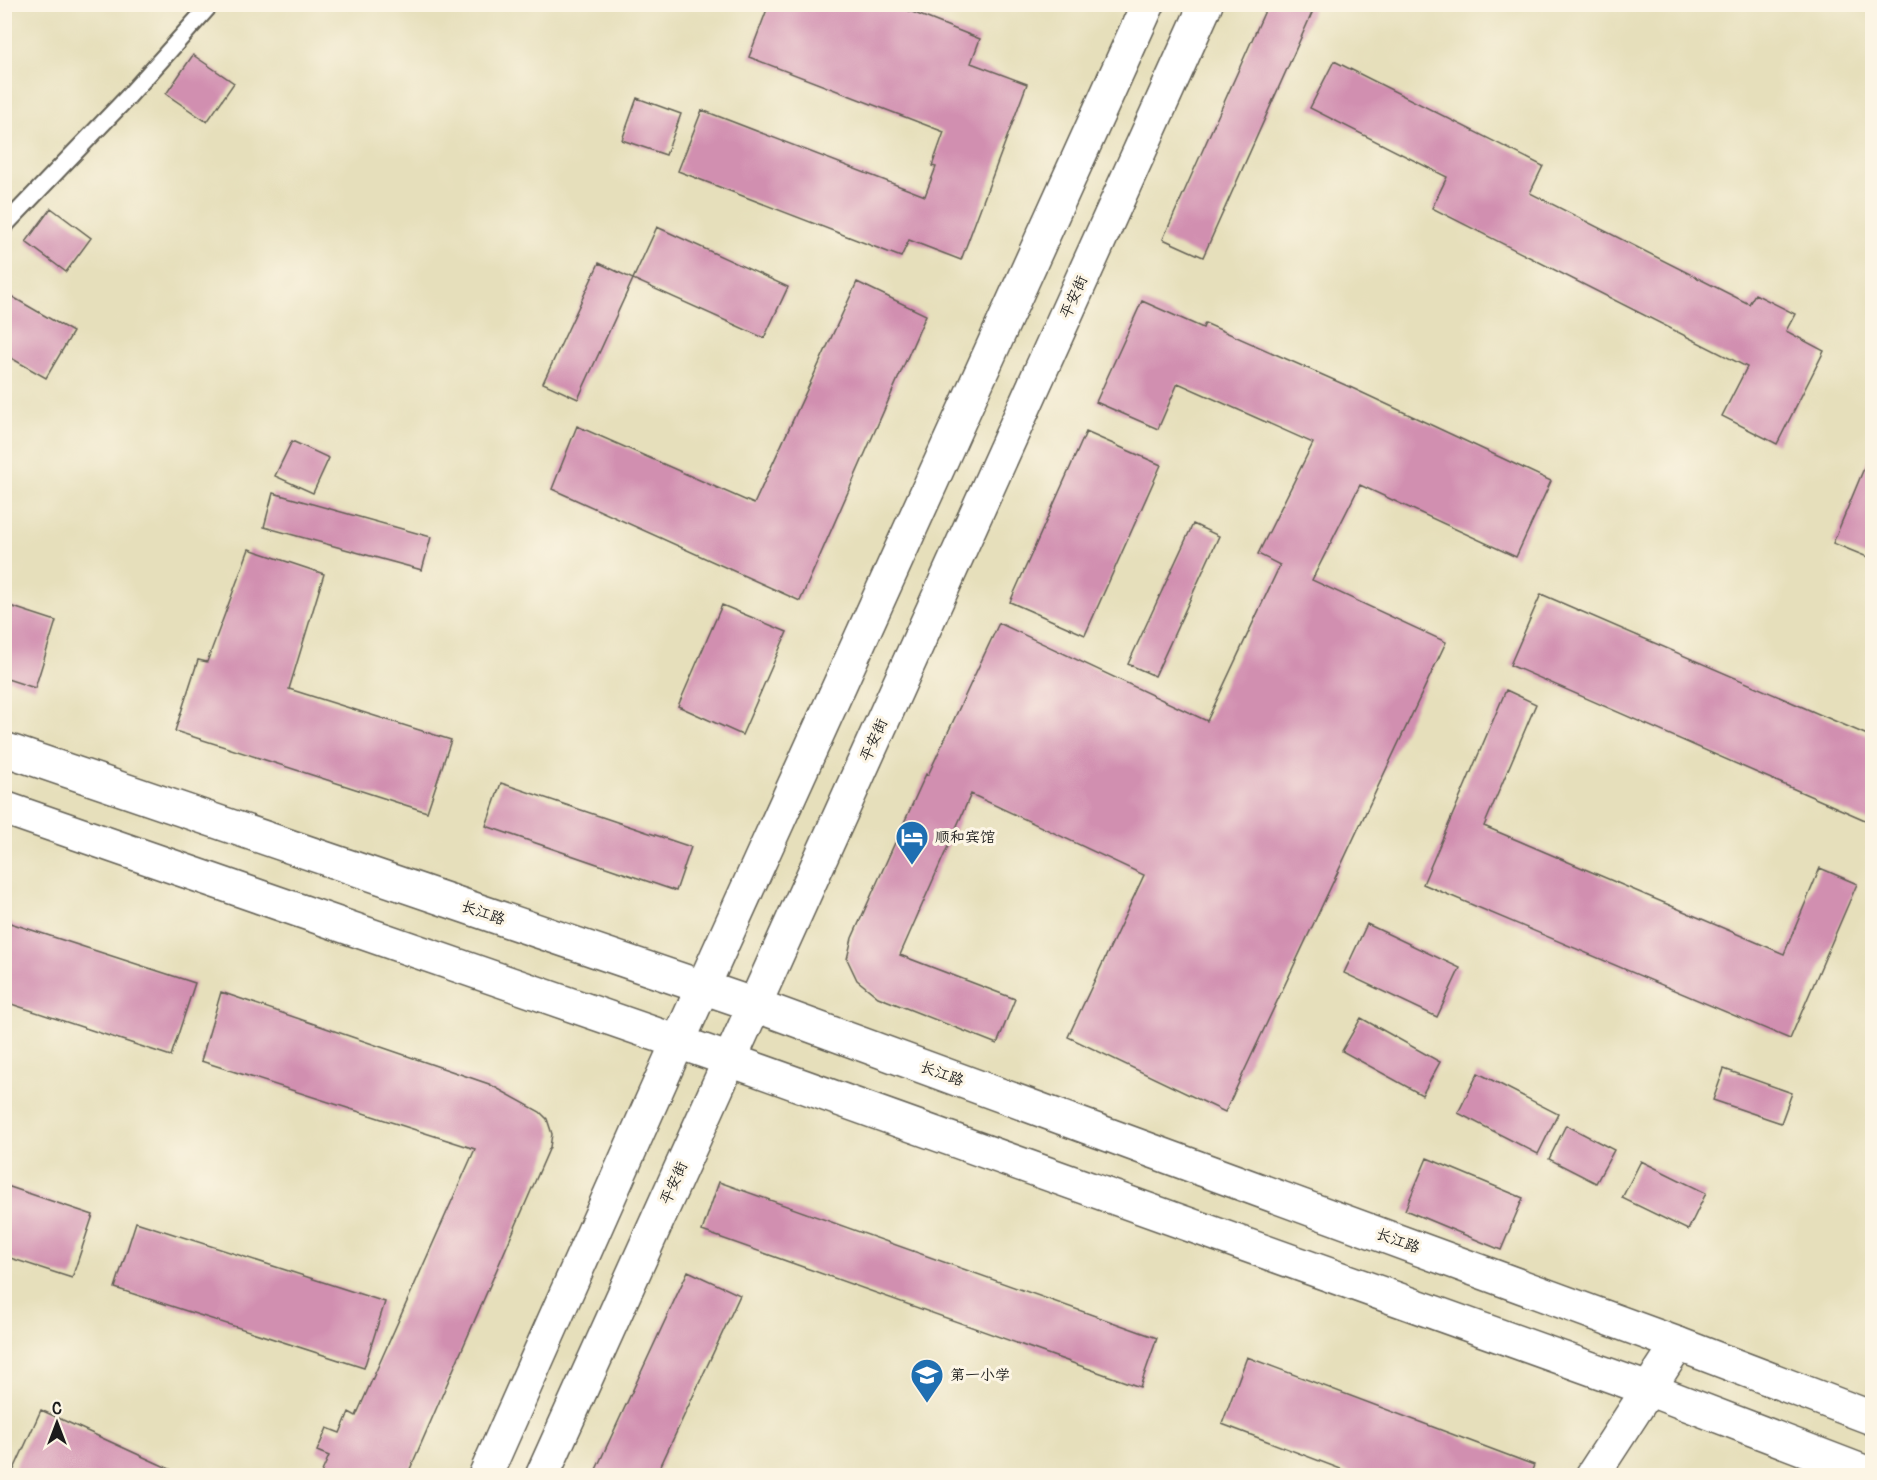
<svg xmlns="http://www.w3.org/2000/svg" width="1877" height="1480" viewBox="0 0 1877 1480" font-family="Pangolin,'LXGW WenKai TC',sans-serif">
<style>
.building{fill:#d18fb0}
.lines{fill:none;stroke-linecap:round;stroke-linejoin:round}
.lane-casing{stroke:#636054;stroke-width:20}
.street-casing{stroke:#636054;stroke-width:36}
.secondary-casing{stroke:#636054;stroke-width:36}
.primary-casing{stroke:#636054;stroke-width:36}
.lane{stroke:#fff;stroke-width:16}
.street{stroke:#fff;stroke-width:33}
.secondary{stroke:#fff;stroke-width:33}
.primary{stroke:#fff;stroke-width:33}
.labels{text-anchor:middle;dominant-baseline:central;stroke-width:6;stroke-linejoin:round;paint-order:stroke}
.street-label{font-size:15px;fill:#1c1c1c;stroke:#fcf5e5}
.poi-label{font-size:15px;fill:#1c1c1c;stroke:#fcf5e5;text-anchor:start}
</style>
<rect width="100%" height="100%" fill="#fcf5e5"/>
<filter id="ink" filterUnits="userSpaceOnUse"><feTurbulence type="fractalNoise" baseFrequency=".0167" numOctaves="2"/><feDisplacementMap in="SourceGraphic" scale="12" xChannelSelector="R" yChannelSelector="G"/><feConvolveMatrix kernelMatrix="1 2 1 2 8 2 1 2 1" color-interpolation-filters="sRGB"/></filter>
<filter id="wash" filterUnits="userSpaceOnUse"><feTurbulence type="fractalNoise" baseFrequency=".008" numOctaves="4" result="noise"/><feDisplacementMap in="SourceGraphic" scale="24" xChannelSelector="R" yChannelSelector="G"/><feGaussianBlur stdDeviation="1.35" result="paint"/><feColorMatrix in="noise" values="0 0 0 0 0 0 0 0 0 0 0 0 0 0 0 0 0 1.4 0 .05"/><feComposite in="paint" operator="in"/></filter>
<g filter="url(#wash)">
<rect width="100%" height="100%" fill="#e6dfbb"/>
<g id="blocks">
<path class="building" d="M769 4H892L980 39 971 63 1027 84 961 260 909 240 901 257 678 171 702 110 925 196 936 167 932 166 944 132 749 57Z
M1268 4H1316L1203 257 1163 239Z
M193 55 234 83 207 122 166 94Z
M1334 61 1543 166 1530 193 1749 304 1755 294 1795 314 1786 331 1824 351 1777 444 1722 416 1747 367 1432 208 1447 177 1310 108Z
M637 98 681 114 666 155 622 140Z
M51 208 91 238 66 272 26 242Z
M657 227 788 287 764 338 633 279Z
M599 263 633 279 578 399 543 383Z
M857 282 926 315 800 601 552 489 577 426 754 504Z
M4 292 73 332 46 378 4 354Z
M1142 301 1203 328 1205 323 1352 388 1551 481 1516 557 1360 485 1312 580 1446 642 1225 1112 1068 1037 1144 875 971 794 900 955 1015 999 997 1044 878 997 857 980 847 959 852 938 926 774 928 775 999 623 1207 721 1280 565 1258 554 1313 443 1178 383 1158 429 1096 402Z
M1086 432 1161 465 1085 635 1010 602Z
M292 441 329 458 313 493 275 476Z
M1872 449V559L1833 543Z
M273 493 431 537 422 570 264 527Z
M1193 524 1219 536 1155 676 1128 664Z
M249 549 324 574 289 689 451 740 427 812 175 731 198 660 207 662Z
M1541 594 1872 737V823L1510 665Z
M4 604 56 621 35 688 4 678Z
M722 605 787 632 742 735 678 706Z
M1506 690 1536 704 1484 826 1784 954 1820 868 1857 884 1790 1039 1423 884Z
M501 783 691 847 676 891 486 826Z
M7 922 195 983 171 1056 5 1002V928Z
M1367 924 1460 968 1437 1017 1344 973Z
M221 992 489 1084 540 1112 547 1119 552 1134 550 1147 407 1476H320L329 1456 317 1451 327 1428 340 1433 349 1412 356 1416 475 1149 201 1061Z
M1361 1018 1440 1062 1422 1095 1342 1051Z
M1724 1069 1792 1093 1781 1123 1713 1100Z
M1478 1073 1558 1114 1538 1154 1458 1113Z
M1566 1125 1614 1150 1596 1183 1549 1159Z
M1427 1158 1523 1198 1501 1250 1405 1210Z
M1641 1161 1706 1193 1688 1230 1622 1198Z
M719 1182 1157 1338 1140 1387 702 1231Z
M4 1185 93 1215 72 1278 4 1256Z
M136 1222 385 1302 364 1368 115 1288Z
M688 1271 740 1295 656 1476H593Z
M1247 1357 1534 1465 1530 1476H1359L1222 1424Z
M41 1410 185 1476H11Z"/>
</g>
</g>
<g filter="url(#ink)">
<use href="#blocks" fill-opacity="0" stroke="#636054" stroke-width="1.5"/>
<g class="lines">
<g class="lane-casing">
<path id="lane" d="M4 226 126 99 211 4"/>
</g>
<g class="street-casing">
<path id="street" d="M1592 1476 1678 1344"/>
</g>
<g class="secondary-casing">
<path id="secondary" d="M485 1476 678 1042 1148 4
M542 1476 1206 4"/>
</g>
<g class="primary-casing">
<path id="primary" d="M4 749 755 1005 1678 1344 1872 1418
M4 808 730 1060 1648 1389 1872 1475"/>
</g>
<use href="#lane" class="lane"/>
<use href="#street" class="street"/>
<use href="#secondary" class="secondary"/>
<use href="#primary" class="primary"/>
</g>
</g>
<defs>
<g id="hotel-pin" transform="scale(1.725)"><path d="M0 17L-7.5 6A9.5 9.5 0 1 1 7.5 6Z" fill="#1f6fb2" stroke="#fcf5e5"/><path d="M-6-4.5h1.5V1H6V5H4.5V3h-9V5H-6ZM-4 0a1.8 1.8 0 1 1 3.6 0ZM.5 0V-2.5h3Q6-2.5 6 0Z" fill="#fff"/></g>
<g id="school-pin" transform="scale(1.725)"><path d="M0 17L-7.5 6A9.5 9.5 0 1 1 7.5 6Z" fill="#1f6fb2" stroke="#fcf5e5"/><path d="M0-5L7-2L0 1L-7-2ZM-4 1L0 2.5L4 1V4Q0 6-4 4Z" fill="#fff"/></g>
</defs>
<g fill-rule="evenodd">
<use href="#hotel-pin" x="912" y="837"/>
<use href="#school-pin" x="927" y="1375"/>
</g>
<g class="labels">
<g class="street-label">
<text transform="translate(1074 297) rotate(-66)">平安街</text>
<text transform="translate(874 740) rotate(-66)">平安街</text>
<text transform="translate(483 913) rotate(19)">长江路</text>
<text transform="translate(942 1074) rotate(20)">长江路</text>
<text transform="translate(674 1183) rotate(-66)">平安街</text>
<text transform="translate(1398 1241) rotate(20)">长江路</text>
</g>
<g class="poi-label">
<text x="935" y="837">顺和宾馆</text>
<text x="950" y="1375">第一小学</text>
</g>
</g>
<rect width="1877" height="1480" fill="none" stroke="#fcf5e5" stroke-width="24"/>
<g transform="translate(57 1423)" stroke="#fcf5e5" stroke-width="4.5" paint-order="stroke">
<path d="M0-4.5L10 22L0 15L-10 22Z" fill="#1c1c1c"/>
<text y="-9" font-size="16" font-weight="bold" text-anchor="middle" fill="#1c1c1c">С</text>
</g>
</svg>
